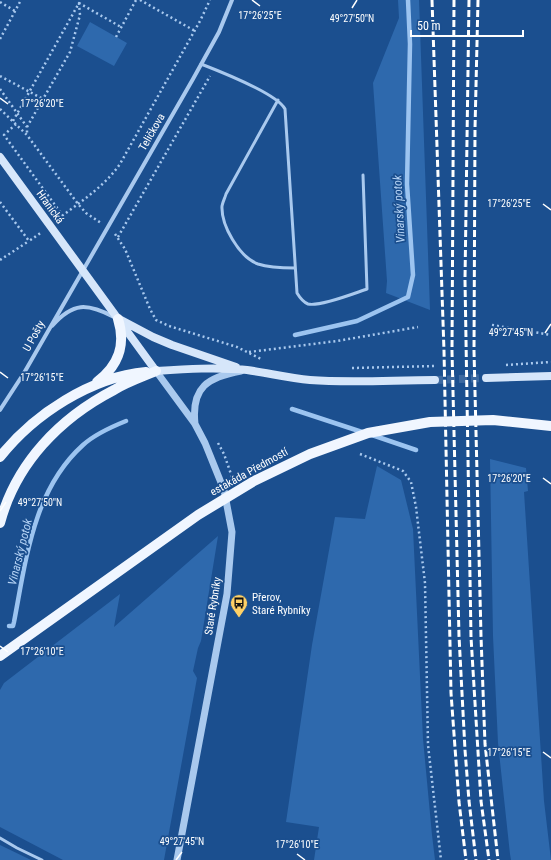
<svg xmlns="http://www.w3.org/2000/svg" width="551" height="860" viewBox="0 0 551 860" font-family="'Roboto Condensed',sans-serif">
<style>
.green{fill:#2e69ad}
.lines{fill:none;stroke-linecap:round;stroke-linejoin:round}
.stream{stroke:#9cc4f0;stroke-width:4.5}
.secondary-tunnel{stroke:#3d69a0;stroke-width:8;stroke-dasharray:8 4;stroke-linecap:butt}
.path{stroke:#a9c9ee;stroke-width:2.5;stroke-dasharray:2 3;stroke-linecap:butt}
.service{stroke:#a9c9ee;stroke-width:3}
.minor{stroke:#a9c9ee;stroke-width:4}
.tertiary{stroke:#a9c9ee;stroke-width:7}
.secondary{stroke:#d6e6fa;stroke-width:8}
.primary{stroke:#f0f6ff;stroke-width:10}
.rail{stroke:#fff;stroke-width:3;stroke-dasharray:7 3;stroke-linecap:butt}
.primary-bridge{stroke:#f0f6ff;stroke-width:10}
.ticks{fill:none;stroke:#fff;stroke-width:1.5}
.labels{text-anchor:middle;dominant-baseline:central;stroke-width:3.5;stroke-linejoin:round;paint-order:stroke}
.street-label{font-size:11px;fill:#fff;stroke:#1b4f8f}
.poi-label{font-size:11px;fill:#fff;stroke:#1b4f8f;text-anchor:start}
.water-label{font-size:12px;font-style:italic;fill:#b5d3f5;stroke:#1b4f8f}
.ticks-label{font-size:10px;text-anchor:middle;fill:#fff;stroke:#1b4f8f;stroke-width:3.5;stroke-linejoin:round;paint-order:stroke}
</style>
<rect width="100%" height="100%" fill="#1b4f8f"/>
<path class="green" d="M398 0H419L430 310 386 293 387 281 373 83 399 18Z
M90 22 127 43 114 66 77 46Z
M490 459 526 468 528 491 524 492 544 801 551 860H511L510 854 498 743 493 636Z
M377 466 401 480 413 529 423 739 432 835 435 860H314L319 827 286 822 312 645 335 517 365 519Z
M218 536 201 641 198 648 193 671 197 678 164 860H63L0 827V690L4 683 120 594 114 627Z
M0 845 31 860H0Z"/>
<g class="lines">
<path class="stream" d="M295 335 357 321 408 297 413 275 407 184 410 44 408 0
M292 409 365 433
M372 435 416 450
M9 626H13L14 622C26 560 33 490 83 445 95 434 111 427 126 421"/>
<path class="secondary-tunnel" d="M435 380 486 378"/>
<path class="path" d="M140 0 195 31
M0 2 15 11
M116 37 136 0
M0 39 21 0
M0 76 43 99
M0 89 27 127V135
M0 109 27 135 78 204 86 213 101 223
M13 121 79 3 121 27
M16 124 4 135 63 216
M27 127 70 52 80 15 79 3 80 0
M0 202 29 241 42 232
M58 219C80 202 104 187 120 164L200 21 210 0
M115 234 125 249 150 309 156 320 169 326 237 347 261 359
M118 237 210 76
M0 260 29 241
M492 325 551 335
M249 352 337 341 418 327
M506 365 551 362
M352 368 435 366
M218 443 224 454 232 477
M360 454 403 471 411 482 416 507 425 583 428 745 441 860"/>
<path class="service" d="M201 64C219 71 277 94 285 109L297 293C300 298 303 302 308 304 320 307 355 293 367 289L363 175
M278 100 226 194C225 198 223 201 222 206 221 225 239 257 258 264 270 268 283 268 295 268
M0 838 17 848 42 860"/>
<path class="minor" d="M52 326C73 302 87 303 114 317
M0 410 24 373 193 79 219 32 232 0"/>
<path class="tertiary" d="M156 371 195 424 205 443 224 490 232 532 227 594 177 860
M195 424C191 387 208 377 241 371"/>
<path class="secondary" d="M0 157 156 371C186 369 217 367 247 370 268 373 289 378 310 380 351 383 394 380 435 380
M121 320 153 337 172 345 236 367
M486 378 551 376"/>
<path class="primary" d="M97 382C119 365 126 345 118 319
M0 457C34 414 91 377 146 372
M0 523C16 463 60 418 114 390 127 382 142 377 156 371"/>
<path class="rail" d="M432 0 444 351 451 693 459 802 466 860
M454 0 452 351 459 636 465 750 469 801 476 860
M469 0 465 280 471 637 481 801 489 860
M478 0 475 129 474 351 481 636 485 744 498 860"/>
<path class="primary-bridge" d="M0 656 198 515 254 481 310 454 368 433 430 422 493 420 551 426"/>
</g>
<path class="ticks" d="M252 0 260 6M352 8 357 0M0 98 8 104M543 204 551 210M545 333 551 324M0 372 8 378M543 478 551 484M0 511 6 502M0 646 8 652M543 752 551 758M297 854 305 860M176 860 182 852"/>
<defs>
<g id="bus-pin" transform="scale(0.9)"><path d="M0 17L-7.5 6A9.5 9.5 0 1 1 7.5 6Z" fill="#ffd166" stroke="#1b4f8f"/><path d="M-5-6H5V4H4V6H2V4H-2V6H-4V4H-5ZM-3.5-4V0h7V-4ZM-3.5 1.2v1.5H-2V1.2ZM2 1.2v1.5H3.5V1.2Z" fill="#111"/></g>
</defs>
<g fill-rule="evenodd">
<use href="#bus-pin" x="239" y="603"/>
</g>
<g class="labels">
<g class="street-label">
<text transform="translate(152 132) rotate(-60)">Teličkova</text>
<text transform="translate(50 207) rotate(54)">Hranická</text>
<text transform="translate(34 336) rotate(-61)">U Pošty</text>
<text transform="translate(249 472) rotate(-29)">estakáda Předmostí</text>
<text transform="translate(213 606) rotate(-81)">Staré Rybníky</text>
</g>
<g class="poi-label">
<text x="252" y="597">Přerov,<tspan x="252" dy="13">Staré Rybníky</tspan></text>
</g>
<g class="water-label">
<text transform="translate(399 209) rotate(-93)">Vinarský potok</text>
<text transform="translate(20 552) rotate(-76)">Vinarský potok</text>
</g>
</g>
<g class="ticks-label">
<text x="260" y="19">17°26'25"E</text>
<text x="352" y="22">49°27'50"N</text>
<text x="42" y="107">17°26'20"E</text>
<text x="509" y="207">17°26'25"E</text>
<text x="511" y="336">49°27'45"N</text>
<text x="42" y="381">17°26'15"E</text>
<text x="509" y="482">17°26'20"E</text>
<text x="40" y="506">49°27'50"N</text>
<text x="42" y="655">17°26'10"E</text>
<text x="509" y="756">17°26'15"E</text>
<text x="182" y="845">49°27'45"N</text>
<text x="297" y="848">17°26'10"E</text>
</g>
<path d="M411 30v6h112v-6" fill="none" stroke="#ffffff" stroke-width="2"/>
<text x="417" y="30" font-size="12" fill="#ffffff" stroke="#1b4f8f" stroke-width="3" paint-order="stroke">50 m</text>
</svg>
